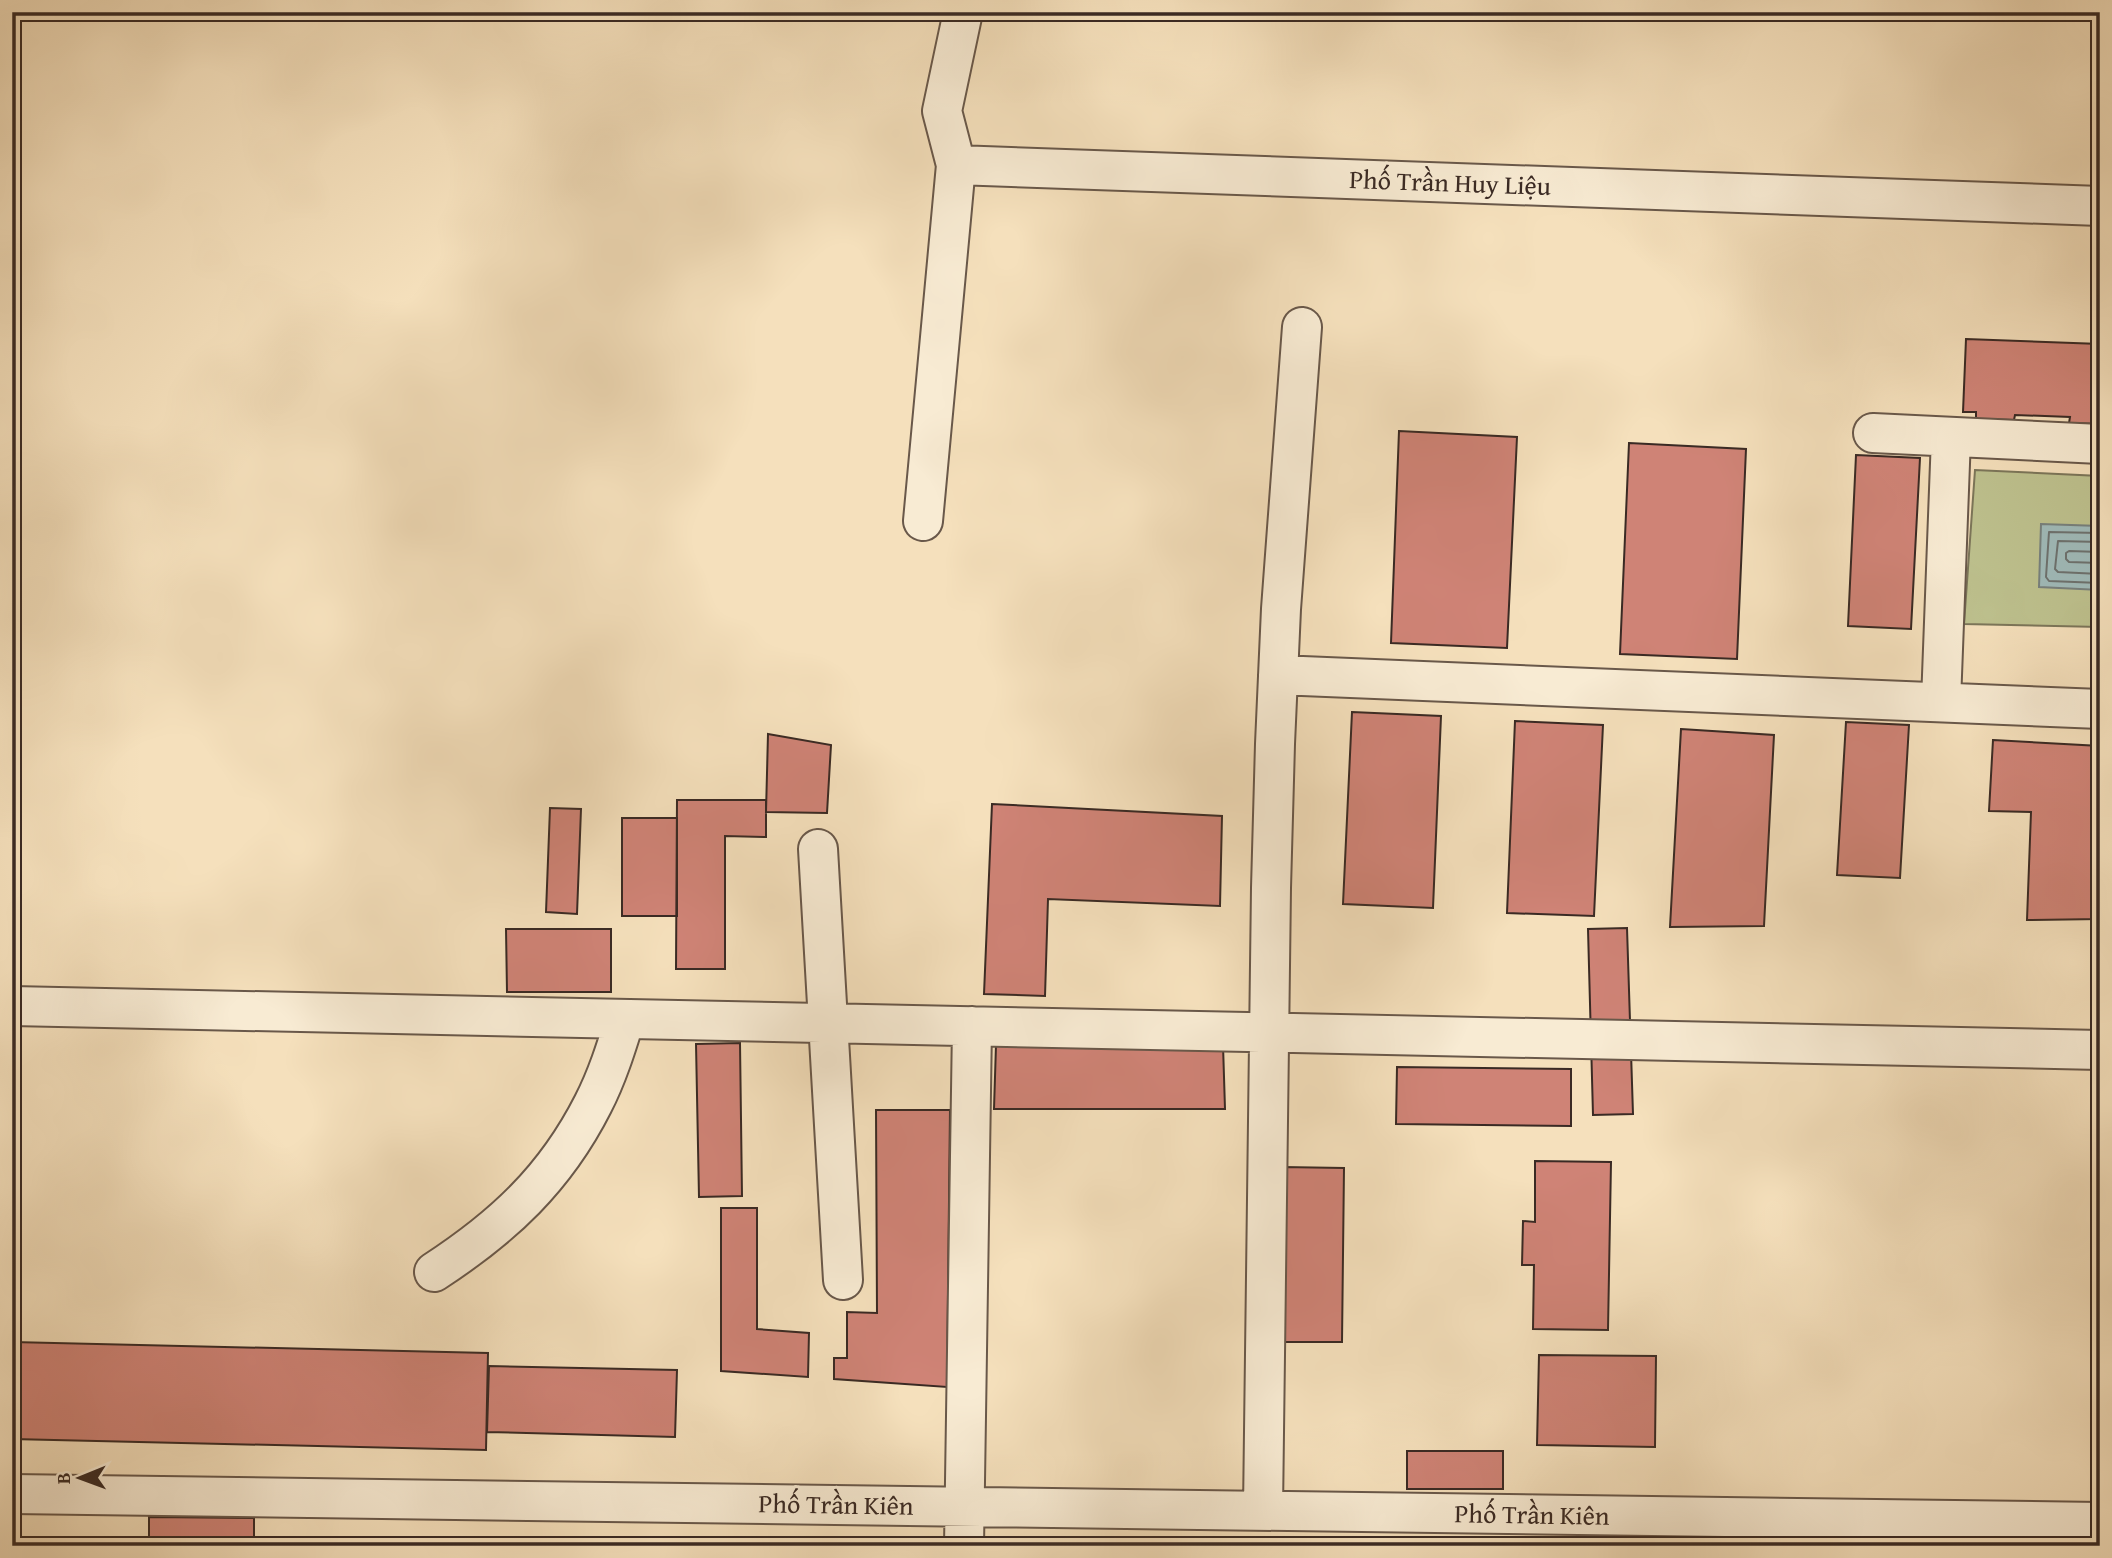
<svg xmlns="http://www.w3.org/2000/svg" width="2112" height="1558" viewBox="0 0 2112 1558" font-family="'Gentium Book Plus',serif">
<style>
.green{fill:#bec28f;stroke:#7c765a;stroke-width:2}
.water{fill:#a0bbba;stroke:#77817e;stroke-width:2}
.lines{fill:none;stroke-linecap:round;stroke-linejoin:round}
.shore{stroke:#6d726f;stroke-width:2}
.building{fill:#cf8376;stroke:#3a2a24;stroke-width:2}
.minor-casing{stroke:#69584a;stroke-width:42}
.minor{stroke:#f8ebd3;stroke-width:38}
.labels{text-anchor:middle;dominant-baseline:central;stroke-width:6;stroke-linejoin:round;paint-order:stroke}
.street-label{font-size:26px;fill:#3a2a24;stroke:#f8ebd3}
</style>
<rect width="100%" height="100%" fill="#f5e0bc"/>
<filter id="stains"><feTurbulence type="fractalNoise" baseFrequency=".00286" numOctaves="4"/><feColorMatrix values="0 0 0 0 .2 0 0 0 0 .09 0 0 0 0 .02 0 0 0 .5 -.17"/></filter>
<radialGradient id="worn" r=".72"><stop offset=".6" stop-color="#630" stop-opacity="0"/><stop offset="1" stop-color="#630" stop-opacity=".3"/></radialGradient>
<path class="green" d="M1975 470 2100 476V627L1964 624Z"/>
<path class="water" d="M2041 524 2100 526V590L2039 587Z"/>
<g class="lines">
<path class="shore" d="M2100 533 2049 532 2046 577 2049 581 2100 583
M2100 542 2058 541 2055 569 2058 572 2100 574
M2100 552 2069 551 2066 553V559L2069 562 2100 563"/>
</g>
<path class="building" d="M1966 339 2100 344V424L2069 423 2070 417 2015 415 2014 420 1976 419V412H1963Z
M1399 431 1517 437 1507 648 1391 643Z
M1629 443 1746 449 1737 659 1620 654Z
M1856 455 1920 458 1911 629 1848 626Z
M1352 712 1441 716 1433 908 1343 904Z
M1515 721 1603 725 1594 916 1507 913Z
M1846 722 1909 725 1900 878 1837 875Z
M1681 729 1774 735 1764 926 1670 927Z
M768 734 831 745 827 813 766 812Z
M1993 740 2100 746V919L2027 920 2031 812 1989 811Z
M677 800H766V837L725 836V969H676Z
M992 804 1222 816 1220 906 1048 899 1045 996 984 994Z
M550 808 581 809 577 914 546 912Z
M622 818H677V916H622Z
M1627 928 1633 1114 1593 1115 1588 929Z
M506 929H611V992H507Z
M740 1043 742 1196 699 1197 696 1044Z
M996 1045H1223L1225 1109H994Z
M1397 1067 1571 1069V1126L1396 1124Z
M876 1110H950L947 1387 834 1379V1358H847V1312L877 1313Z
M1535 1161 1611 1162 1608 1330 1533 1329 1534 1265H1522L1523 1221 1535 1222Z
M1282 1167 1344 1168 1342 1342H1279Z
M721 1208H757V1329L809 1333 808 1377 721 1371Z
M12 1342 488 1353 486 1450 12 1439Z
M1539 1355 1656 1356 1655 1447 1537 1445Z
M489 1366 677 1370 675 1437 487 1432Z
M1407 1451H1503V1489H1407Z
M149 1517 254 1518V1546H149Z"/>
<g class="lines">
<g class="minor-casing">
<path id="minor" d="M963 12 942 111 956 165 2100 206
M1873 433 2100 444
M923 521 956 165
M1278 675 2100 709
M1941 702 1951 437
M818 849 843 1280
M12 1006 2100 1050
M434 1272C503 1227 555 1179 593 1104 607 1077 616 1048 625 1019
M12 1494 2100 1522
M1263 1510 1271 888 1275 744 1281 609 1302 327
M964 1546 972 1026"/>
</g>
<use href="#minor" class="minor"/>
</g>
<g class="labels">
<g class="street-label">
<text transform="translate(1450 182) rotate(2)">Phố Trần Huy Liệu</text>
<text transform="translate(836 1504) rotate(1)">Phố Trần Kiên</text>
<text transform="translate(1532 1514) rotate(1)">Phố Trần Kiên</text>
</g>
</g>
<rect width="2112" height="1558" fill="none" stroke="#f5e0bc" stroke-width="42"/>
<rect x="14" y="14" width="2084" height="1530" fill="none" stroke="#3a2a24" stroke-width="3.5"/>
<rect x="21" y="21" width="2070" height="1516" fill="none" stroke="#3a2a24" stroke-width="2"/>
<g transform="translate(80 1478) rotate(269)" stroke="#f8ebd3" stroke-width="5" paint-order="stroke">
<path d="M0-5L12 26L0 18L-12 26Z" fill="#3a2a24"/>
<text y="-10" font-size="19" font-weight="bold" text-anchor="middle" fill="#3a2a24">B</text>
</g>
<rect width="100%" height="100%" filter="url(#stains)"/>
<rect width="100%" height="100%" fill="url(#worn)"/>
</svg>
